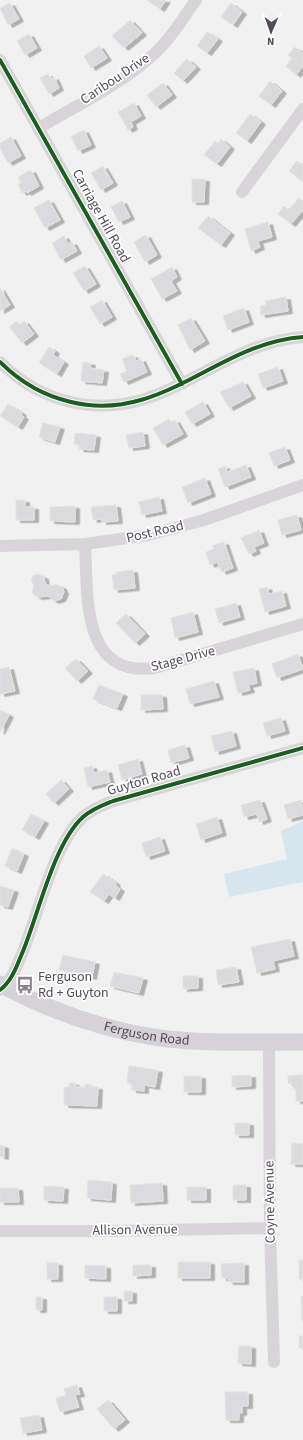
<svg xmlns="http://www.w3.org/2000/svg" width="303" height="1440" viewBox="0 0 303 1440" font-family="'Source Sans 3',sans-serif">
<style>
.green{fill:#d7e5ee}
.building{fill:#dbdadd;stroke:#e3e2e4;filter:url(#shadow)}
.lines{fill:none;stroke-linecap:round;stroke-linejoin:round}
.street{stroke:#d7d5d8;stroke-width:12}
.secondary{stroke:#d5d2d8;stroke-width:17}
.cycleway-casing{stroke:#fff;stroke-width:6}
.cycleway{stroke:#1b5e20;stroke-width:4}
.labels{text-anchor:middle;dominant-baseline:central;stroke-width:3.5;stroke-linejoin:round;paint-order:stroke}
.street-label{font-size:14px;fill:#52495c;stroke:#fff}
.poi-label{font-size:14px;fill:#52495c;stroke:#fff;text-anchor:start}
</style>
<defs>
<filter id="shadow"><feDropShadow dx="4.5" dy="2.5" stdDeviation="0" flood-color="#0004"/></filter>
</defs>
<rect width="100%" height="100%" fill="#f1f1f1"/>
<path class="green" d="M303 821V882L229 897 224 874 287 859 281 831Z"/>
<path class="building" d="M147 0H166L160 9Z
M10 3 19 19 8 25 0 8Z
M231 3 242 12 233 25 221 17Z
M130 20 142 33 124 48 112 36Z
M207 32 218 39 207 53 197 46Z
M29 34 37 48 25 55 17 41Z
M99 46 107 58 91 68 84 56Z
M295 47 303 53V66L296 75 286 66 292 58 288 55Z
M187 59 196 67 183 81 174 73Z
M48 74 51 79 54 77 59 88 49 94 40 78Z
M270 81 282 91 271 105 259 96Z
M163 83 172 95 156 107 147 95Z
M134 103 141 116 131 122 133 127 128 130 118 112Z
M250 114 261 122 247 141 236 133Z
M84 130 91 145 78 151 71 136Z
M11 137 21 156 8 163 0 148V143Z
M221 139 230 147 217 164 204 155 215 141 218 143Z
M297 161 302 165 303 163V182L289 171Z
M103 166 113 183 101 190 91 173Z
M31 170 39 186 27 193 26 191 22 193 18 184 21 183 18 177Z
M192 179H205L204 202H192Z
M299 198 303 201V210L291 224 278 214 284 206 288 210Z
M49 200 60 220 45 228 34 208Z
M122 201 130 217 119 222 111 207Z
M208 216 230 233 221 245 198 228Z
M268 222 272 237 258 241 260 247 251 251 245 229Z
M146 235 157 255 145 262 134 242Z
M64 236 68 244 72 242 77 251 61 260 52 243Z
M85 266 96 284 84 291 73 273Z
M172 267 177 277 171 281 177 291 162 299 151 279Z
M0 288 10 305 0 311Z
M286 297 288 311 261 315 260 306 266 305 265 301Z
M102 300 112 317 100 324 90 307Z
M244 308 249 322 228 330 223 316Z
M191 318 205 341 190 350 178 325Z
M17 321 20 325 24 321 34 334 22 343 9 327Z
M49 347 55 351 53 355 64 362 57 374 39 363Z
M133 355 136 361 141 359 147 372 124 382 120 374 127 371 122 359Z
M83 362 91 363 90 368 104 370 102 383 81 381Z
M278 367 283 381 263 388 258 374Z
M243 382 251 396 229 408 220 392Z
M203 402 210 414 192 424 185 412Z
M8 404 22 413 21 415 24 417 18 427 0 416Z
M169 419 171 423 175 420 183 434 163 445 153 428Z
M43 423 60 427 55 442 39 437Z
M143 432 145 446 129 448 126 435Z
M75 433 96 435 94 450 79 449 80 445 74 444Z
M285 447 290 460 274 466 269 453Z
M246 465 251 477 225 487 218 469 225 466 227 472Z
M205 478 211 494 188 503 182 487Z
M159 497 162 511 142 515 139 502Z
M16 500H25V507H34V520H16Z
M116 505 118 521 102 522V519L93 520 91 507Z
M75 506V522L50 521V507Z
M297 515 301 530 282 535 278 520Z
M259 530 264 543 254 547 256 551 249 554 241 538Z
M224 542 233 568 222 572 217 562 210 565 206 552 214 549 212 546Z
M133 570 135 588 114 590 112 575 116 574V572Z
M38 574 44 577 45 583 50 586 56 584 62 587 64 592 61 599 54 601 48 596 38 597 34 595 32 592 34 586 31 580 33 576Z
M267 587 269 594 282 591 286 606 265 612 259 589Z
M236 603 240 617 219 623 215 609Z
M193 612 198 632 175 638 171 618Z
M126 614 145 634 135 643 116 623Z
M298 654 303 669 277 678 272 664Z
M76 659 88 671 77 681 65 668Z
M9 667 15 691 0 694V669Z
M254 668 257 683 248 685 250 690 238 693 233 672Z
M214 681 219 697 190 704 186 689Z
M99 685 123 694 117 708 93 699Z
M141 695H162L163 709 141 710Z
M0 710 9 715 0 732Z
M281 718 285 731 267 736 263 723Z
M232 731 236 746 215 752 211 736Z
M185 745 189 758 171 763 168 750Z
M138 759 142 774 122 780 118 765Z
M92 766 94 773 107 770 110 782 88 787 84 768Z
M61 780 69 789 54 803 46 794Z
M260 800 267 819 259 822 257 814 244 817 241 805Z
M301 800 303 815 288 819 284 805Z
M31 814 44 821 35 837 22 830Z
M217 817 222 833 201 840 196 824Z
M160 837 165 851 146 857 142 843Z
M12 848 24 854 17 871 5 866Z
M103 874 116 883 115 885 120 889 115 898 109 894 104 901 90 892Z
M0 886 14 890 8 907 0 905Z
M290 939 294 956 273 961 275 969 257 973 251 947Z
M63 955 95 962 92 977 59 970Z
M236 967 239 982 218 985 216 970Z
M114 972 143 978 139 993 110 986Z
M183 976H198V988L183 989Z
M129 1066 158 1070 155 1087 144 1085V1091L132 1090V1083H127Z
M251 1075V1086L232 1087V1076Z
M298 1075H303V1101H296V1089L293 1088 294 1083H288V1076Z
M184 1076H201V1092H184Z
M69 1083H75V1087H85V1084H89V1087H98L97 1106 64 1105V1087H69Z
M235 1123H249V1135H235Z
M292 1143 303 1144V1164H291Z
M0 1145 4 1146V1157L0 1156Z
M88 1180 112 1182 111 1200 87 1198Z
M162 1183 163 1201 131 1203 130 1185Z
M233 1185H246V1200H233Z
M44 1186 64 1187 63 1201 44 1200Z
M187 1187H206V1200H187Z
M0 1188H18L19 1202H0Z
M299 1260H303V1279H299Z
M178 1262H210V1278H178Z
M47 1263H58V1279H47Z
M244 1263V1282H229L228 1278H222L221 1264Z
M85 1265 106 1266V1279L85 1278Z
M133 1265H151V1275L133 1276Z
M124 1291H132V1301H124Z
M301 1296H303V1321H302Z
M36 1297H42V1310H36Z
M104 1297H117V1311H104Z
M299 1336H303V1348H299Z
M239 1346H251V1364L238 1363Z
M77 1385 80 1394 75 1395 79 1407 60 1412 56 1398 66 1395 64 1389Z
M225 1392H248V1406H242V1413H239V1420H226Z
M108 1400 125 1420 114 1429 97 1409Z
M39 1415 42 1430 23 1433 20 1418Z"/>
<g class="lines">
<path class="street" d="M0 60 182 384
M39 128C80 103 131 80 163 45 176 31 185 15 196 0
M242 192 303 109
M0 362C19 381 44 396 71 402 162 424 217 343 303 337
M85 544C88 594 80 678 155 668L303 624
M0 546 85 544 148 535 204 520 303 485
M0 990C11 982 16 968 21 956 38 917 53 844 83 817 92 809 103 805 113 801L303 748
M269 1042 270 1228 274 1362
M0 1231H111L270 1228"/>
<path class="secondary" id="s1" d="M0 984C50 1011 104 1030 160 1038 207 1044 256 1042 303 1042"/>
<g class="cycleway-casing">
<path id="cycleway" d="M0 60 182 384
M0 362C19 381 44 396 71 402 162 424 217 343 303 337
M0 990C11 982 16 968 21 956 38 917 53 844 83 817 92 809 103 805 113 801L303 748"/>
</g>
<use href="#cycleway" class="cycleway"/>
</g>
<defs>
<g id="bus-bare" transform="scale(1.38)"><path d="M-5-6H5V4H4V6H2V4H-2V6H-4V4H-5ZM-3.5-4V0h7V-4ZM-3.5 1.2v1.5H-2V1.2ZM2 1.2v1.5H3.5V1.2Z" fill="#8a8490" stroke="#fff" stroke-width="2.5" paint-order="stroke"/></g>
</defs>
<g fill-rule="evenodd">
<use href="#bus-bare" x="25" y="985"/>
</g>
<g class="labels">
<g class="street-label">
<text transform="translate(115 79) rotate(-34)">Caribou Drive</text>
<text transform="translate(101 216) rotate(61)">Carriage Hill Road</text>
<text transform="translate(155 532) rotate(-13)">Post Road</text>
<text transform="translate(183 659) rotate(-15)">Stage Drive</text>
<text transform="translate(144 781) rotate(-16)">Guyton Road</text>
<text stroke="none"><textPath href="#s1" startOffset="156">Ferguson Road</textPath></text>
<text transform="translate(270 1202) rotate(-91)">Coyne Avenue</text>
<text transform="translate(135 1230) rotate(-1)">Allison Avenue</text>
</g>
<g class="poi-label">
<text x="38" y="977">Ferguson<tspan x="38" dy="16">Rd + Guyton</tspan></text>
</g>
</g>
<g transform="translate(271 32) rotate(182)" stroke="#ffffff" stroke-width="3" paint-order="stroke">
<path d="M0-3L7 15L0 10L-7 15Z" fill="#52495c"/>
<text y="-6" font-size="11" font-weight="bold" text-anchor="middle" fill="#52495c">N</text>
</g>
</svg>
